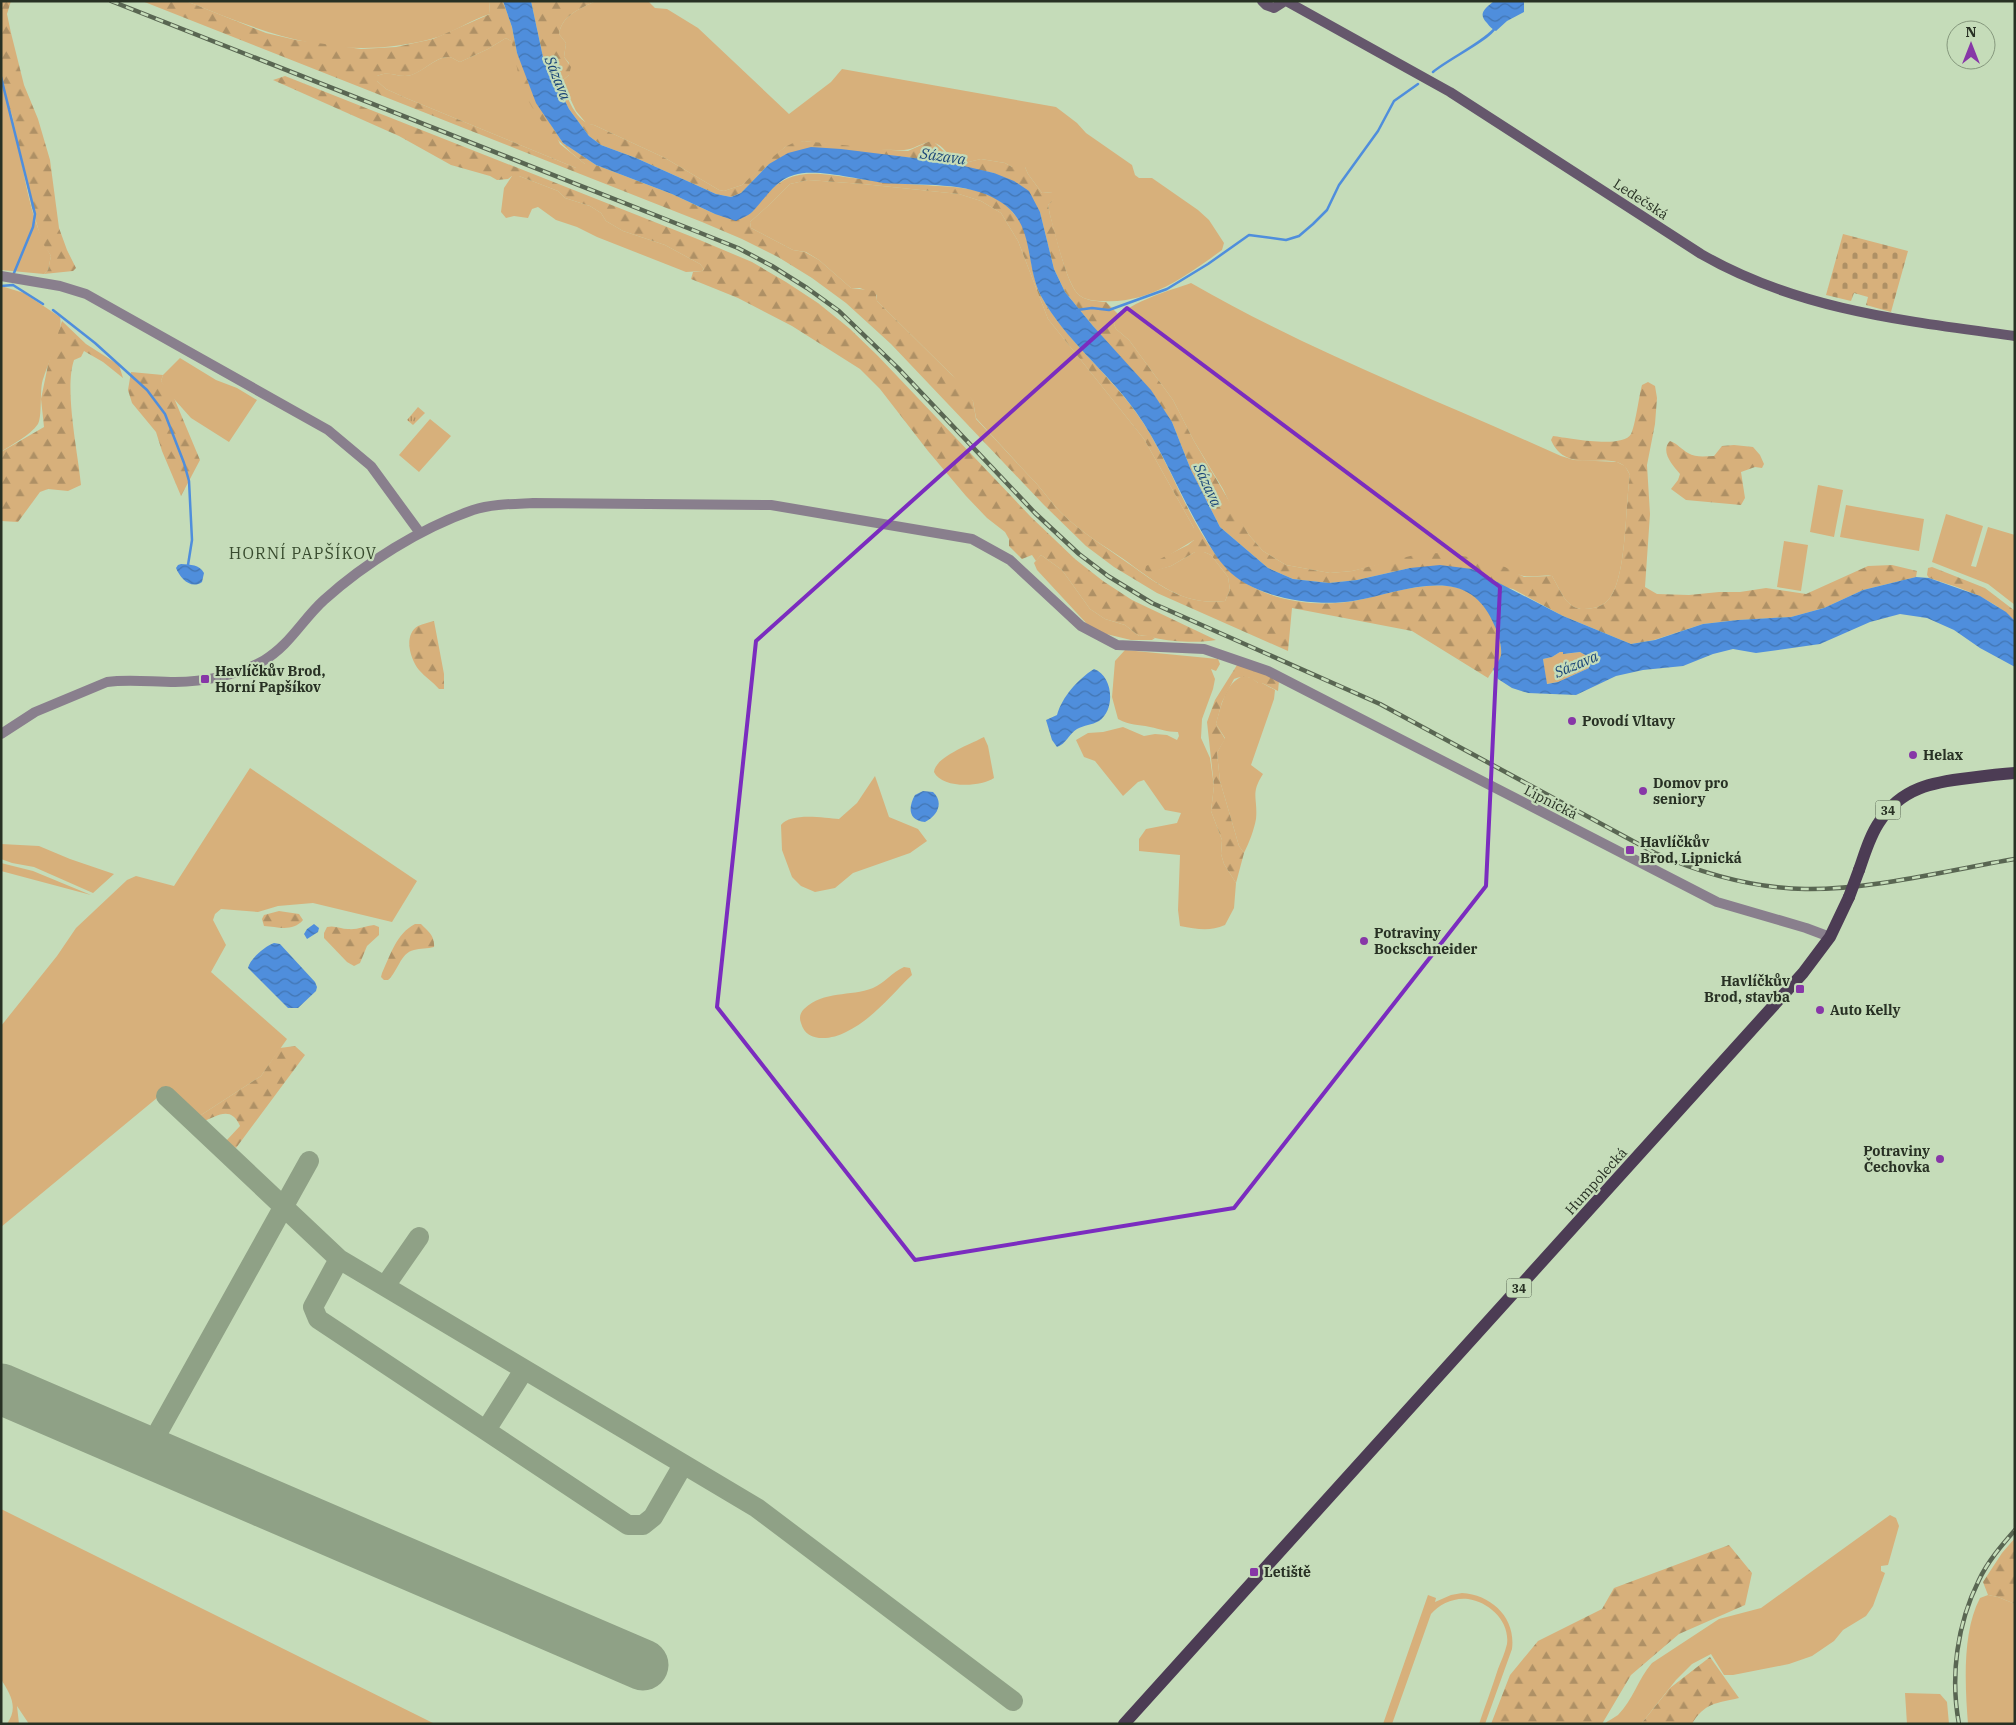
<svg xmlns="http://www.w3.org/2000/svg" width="2016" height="1725" viewBox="0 0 2016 1725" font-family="'IBM Plex Serif',serif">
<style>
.grass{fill:#d7b07b}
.forest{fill:url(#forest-firs);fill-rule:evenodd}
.cemetery{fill:url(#cemetery-stones)}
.park{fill:url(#park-tufts)}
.water{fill:url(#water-waves);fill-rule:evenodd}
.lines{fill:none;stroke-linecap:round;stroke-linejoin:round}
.stream{stroke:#4f8edc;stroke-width:2.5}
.taxiway{stroke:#8fa186;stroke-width:20}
.runway{stroke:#8fa186;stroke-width:51}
.tertiary{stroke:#897f8d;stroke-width:10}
.secondary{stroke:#65576c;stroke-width:10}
.primary{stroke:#4c3c54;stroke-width:12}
.rail-casing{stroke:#596652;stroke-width:4.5}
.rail{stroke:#c5dcb9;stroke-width:2.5;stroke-dasharray:8;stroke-linecap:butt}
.primary-bridge{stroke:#4c3c54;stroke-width:12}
.marked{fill:none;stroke:#7b2cbf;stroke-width:4;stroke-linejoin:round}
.poi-dot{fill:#8737a7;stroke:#c5dcb9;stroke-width:2}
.labels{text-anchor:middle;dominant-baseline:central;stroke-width:4.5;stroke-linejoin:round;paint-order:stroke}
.shield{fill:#c5dcb9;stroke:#576451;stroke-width:1}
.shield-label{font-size:12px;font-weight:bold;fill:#283124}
.street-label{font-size:14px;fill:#283124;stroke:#c5dcb9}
.poi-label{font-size:14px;font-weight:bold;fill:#283124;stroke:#c5dcb9;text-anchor:start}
.water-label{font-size:15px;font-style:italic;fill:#1a4578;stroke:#c5dcb9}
.quarter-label{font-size:16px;letter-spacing:1px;fill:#384b2e;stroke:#c5dcb9}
</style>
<defs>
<pattern id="forest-firs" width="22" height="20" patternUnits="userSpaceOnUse" patternTransform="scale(1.25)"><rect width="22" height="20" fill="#d7b07b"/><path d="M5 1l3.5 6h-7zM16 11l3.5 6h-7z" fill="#ae9065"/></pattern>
<pattern id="cemetery-stones" width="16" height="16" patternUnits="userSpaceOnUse" patternTransform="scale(1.25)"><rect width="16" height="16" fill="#d7b07b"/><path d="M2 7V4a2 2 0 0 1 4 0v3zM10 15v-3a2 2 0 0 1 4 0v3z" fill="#ae9065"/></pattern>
<pattern id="park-tufts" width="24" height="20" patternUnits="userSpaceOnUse" patternTransform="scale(1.25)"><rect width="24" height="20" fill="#d7b07b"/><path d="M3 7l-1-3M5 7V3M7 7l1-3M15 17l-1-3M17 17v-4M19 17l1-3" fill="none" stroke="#ae9065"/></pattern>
<pattern id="water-waves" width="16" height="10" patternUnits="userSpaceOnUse" patternTransform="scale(1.25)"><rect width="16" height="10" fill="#4f8edc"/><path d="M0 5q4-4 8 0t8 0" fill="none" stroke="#4275b2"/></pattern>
</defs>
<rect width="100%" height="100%" fill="#c5dcb9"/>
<path class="grass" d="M186 1H489L490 14C470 20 451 34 431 39 339 63 270 35 186 1Z
M596 1H648L655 8 667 9 698 28 789 114 831 82 842 69 1056 107 1077 123 1086 133 1132 165 1135 175 1139 178H1152L1198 210 1209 220 1224 243 1222 250C1186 276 1149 304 1103 301 1094 301 1084 300 1078 294 1066 282 1055 233 1050 215L1048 205 1055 198 1052 192 1042 193 1028 174 1025 167H1012L1005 163 981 159 960 164C950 160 946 148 937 144 925 138 916 150 904 150 871 151 837 145 804 141L785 147 742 185 724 191 719 190 665 158 594 125 587 124 576 111 562 81 569 75V63L564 57 566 43 559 34C562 15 581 8 596 1Z
M506 38 511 41 560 144 585 164V168H576L406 98 386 89 377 81V76C388 71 394 76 405 76 420 76 435 56 449 57 452 57 457 61 460 62L488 49Z
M1 72C2 91 10 106 14 124 24 168 28 217 51 256L48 270 44 274 1 270Z
M512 176H519L558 191 565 198 590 206 601 213 606 221 623 231 665 245 700 264 704 269 702 271 686 272 597 237 577 227 556 220 538 207 532 209 528 218 514 216 506 218 501 212 504 188Z
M808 180 863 184 959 194 981 201 1001 213 1018 241 1048 319 1144 439 1194 528V540L1145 570 1149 572 1171 566 1195 552H1204L1211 555 1228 577 1230 590 1225 601C1181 606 1156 582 1122 558 1104 546 1086 535 1069 520 1057 510 1047 496 1036 483 1016 462 996 440 976 418L973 401 952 375 877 301V295L860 288H851L819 260 806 252 793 250 751 228 750 222 769 205 790 184Z
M1191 283C1309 351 1437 400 1561 456L1574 460 1617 462 1625 466 1630 475C1625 505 1627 577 1609 599 1605 604 1599 607 1593 608 1567 614 1563 594 1552 576 1540 574 1529 579 1517 574L1382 564 1352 571 1330 573 1286 565 1263 551 1249 535 1233 510 1223 489 1194 441 1173 400 1129 340 1116 329 1114 324C1120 304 1172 290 1191 283Z
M1 286 24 293 60 317C64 331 46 367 42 383 40 394 42 417 38 424 30 436 12 444 1 452Z
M180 358 216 380 237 388 257 400 229 442 191 418 166 390 161 381 163 375Z
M430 419 451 436 419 472 399 455Z
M1818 485 1843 490 1834 537 1810 532Z
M1846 505 1924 519 1919 551 1840 537Z
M1946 514 1983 526 1971 566 1976 567 1988 527 2015 535V605L1988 584 1932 562Z
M1784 541 1808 545 1801 591 1777 587Z
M1041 555 1062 570 1090 609 1105 619 1125 625 1139 636 1149 635 1155 638 1152 640H1131L1102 633 1087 624 1037 570 1034 563Z
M1125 650 1218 659 1220 664 1216 671 1211 669 1215 679 1213 689 1202 719 1201 738 1210 758 1214 786 1211 811 1222 840 1221 854 1224 864 1236 883 1234 908 1225 925C1209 932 1197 929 1180 926L1178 910 1180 855 1139 851V839L1146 829 1177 823 1181 813 1165 810 1144 780 1138 782 1123 796 1095 761 1084 757 1076 740 1088 733 1103 732 1123 727 1144 736 1155 734 1167 735 1177 740 1179 736 1178 732C1166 732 1161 729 1150 727 1137 724 1131 726 1118 719L1112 697 1115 661Z
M1560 652H1563L1564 654 1580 652 1587 656 1589 668 1558 682 1546 684 1543 659 1552 657Z
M1243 676 1252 678 1258 683H1262L1275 690 1274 699 1251 765 1263 774C1250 794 1258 798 1256 819 1254 830 1249 843 1244 853L1239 846 1220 781 1217 753 1225 738 1216 724C1221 707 1225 683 1243 676Z
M984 737 988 746 994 778C981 787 942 789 934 772 935 757 971 744 984 737Z
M250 768 417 881 392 922 313 903 278 906 258 912 221 909 215 914 213 920 226 945 211 972 287 1039 261 1076 198 1117 169 1088 1 1227V1026L57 956 76 928 127 880 136 876 174 886Z
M875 776 889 817 918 829 927 841 910 853 853 873 835 888 815 892 801 886 792 877 782 850 781 825C791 812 824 818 839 819L857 803Z
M1 844 39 846 70 859 114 874 93 893 34 867 12 863 1 859Z
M1 863 33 871 91 895 1 871Z
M904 967 910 968 912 975C891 995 873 1019 846 1032 831 1040 806 1043 801 1023 799 1018 800 1013 804 1009 824 990 850 997 873 988 885 983 892 972 904 967Z
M1 1509 435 1724H29L17 1706 19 1724H7C19 1707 10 1694 1 1679Z
M1890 1515 1896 1518 1899 1526 1888 1565 1881 1566V1571L1885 1573 1873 1606 1866 1616 1843 1630 1834 1641 1812 1656 1789 1664 1733 1675H1724L1711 1654 1692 1664 1676 1680 1641 1724H1604C1609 1720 1614 1718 1618 1715 1633 1700 1638 1679 1652 1663L1719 1619 1761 1608Z
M1462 1593C1492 1595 1516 1618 1512 1649L1485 1724H1479C1485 1706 1492 1688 1498 1669 1501 1661 1505 1653 1507 1644 1510 1621 1489 1602 1468 1599 1455 1597 1439 1604 1431 1614L1392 1724H1383L1428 1595 1436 1598 1435 1602 1451 1595Z
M1988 1595 1998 1597 2015 1604V1724H1968C1965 1686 1962 1632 1980 1598Z
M1905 1693 1940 1694 1947 1702 1949 1724H1907Z"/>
<path class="forest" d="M1 1H11L7 14 11 33 24 85 38 119 50 160 59 228 67 250 76 268 73 271 44 274 48 270 51 256 42 242 31 204 12 115 2 87Z
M142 1H186L266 33 296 40 361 49 396 47 433 39 490 14 489 1H503L512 27 517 53 536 103 563 143 596 165 672 194 715 214 753 211C785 164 810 172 860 179 881 182 902 184 923 185 950 187 978 186 1000 201 1011 208 1022 223 1027 234 1029 240 1029 249 1030 255 1032 268 1035 284 1041 296 1065 339 1106 371 1135 411 1169 457 1184 514 1219 559 1248 598 1308 609 1354 601 1385 595 1416 583 1448 586 1474 589 1488 606 1497 629 1499 637 1502 647 1501 655 1500 662 1492 671 1488 678L1412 631 1292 608 1288 651 1157 593 1114 567 1086 546 1044 505 891 344 846 303 812 278 778 257 742 239 702 222ZM506 38 511 41C516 57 517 75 523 90 537 121 560 144 585 164V168H576L406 98 386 89 377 81V76C388 71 394 76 405 76 421 76 434 56 449 57 452 57 457 61 460 62L488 49ZM808 180 863 184 959 194 981 201 1001 213 1018 241 1048 319 1144 439 1194 528V540L1188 545 1146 566 1145 570 1149 573 1171 566 1195 552H1204L1211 555 1228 577 1230 590 1225 601C1181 606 1156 582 1122 559 1104 546 1086 535 1069 520 1057 510 1047 496 1036 483 1016 462 996 440 976 419L973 401 966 389 877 301 876 291 851 288 819 260 805 252 793 250 751 228 750 222 769 205 790 184Z
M531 1H596C581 8 562 15 559 34L566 43 564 57 571 67 569 75 562 81C566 96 576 123 594 125L665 158 719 190 724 191 742 185 763 165 785 147 793 143 804 141 891 150 908 151 928 142 933 141 950 157 960 164 981 159 1005 163 1012 167H1025L1028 174 1042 193 1053 192 1055 194 1056 198 1048 205 1050 215C1056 234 1065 279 1077 293 1084 301 1096 301 1106 302L1119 315 1114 324 1116 329 1129 340 1173 400 1194 441 1249 535 1263 551 1286 565 1330 573 1352 571 1418 554 1440 553 1469 557 1505 567 1524 577 1552 576C1563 594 1567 614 1593 608 1599 607 1605 604 1609 599 1627 577 1625 505 1630 475 1628 471 1626 467 1623 465 1605 452 1566 475 1551 440L1553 436C1568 438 1623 449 1631 434 1635 427 1639 396 1642 385L1648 382 1655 386 1657 398 1655 424 1647 465 1650 514 1645 587 1657 594 1689 595 1719 592H1740L1766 588 1806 594 1868 566 1892 565 1917 571 1916 577 1863 590 1824 608 1791 617 1738 620 1703 624 1654 640 1631 644 1563 616 1513 589 1410 568 1357 580 1329 583 1293 579 1268 568 1220 527 1191 470 1172 422 1065 292 1054 269 1040 212 994 173 922 159 886 155 769 164 741 193 731 197 716 194 636 158 601 145 589 136 569 109 543 57Z
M285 76 695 238 752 262 786 282 818 303 849 328 878 356 1031 517 1075 559 1103 581 1132 600 1216 640C1201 643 1171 642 1155 638 1149 636 1146 635 1139 636L1125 625 1105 619 1090 609 1062 570 1041 555 1036 561 1032 555 1022 559 1009 546V539L1005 532 987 518 966 496 928 451 880 389 860 369 792 326 738 298 691 279 693 272 702 271 704 269 700 264 665 245 623 231 606 221 601 213 590 206 565 198 558 191 519 176H512L508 179 497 180 490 176 451 165 399 136 273 80Z
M62 321 86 344 119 365 123 378 103 362 84 351 81 357 74 360C64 389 78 453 81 485L68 491 48 489 40 492 18 522 1 521V452L44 427 41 399 48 365Z
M131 372 163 375 161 381 174 398 200 460 181 496 162 451 156 432 132 403 128 390Z
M1670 441C1678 444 1681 449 1688 453 1696 458 1706 456 1714 456L1722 446 1734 445 1753 447 1760 455 1764 464 1762 468 1755 467 1741 472 1745 498 1741 505 1686 500 1671 489 1678 480 1680 474C1672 465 1660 451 1670 441Z
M1932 567 1985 588 2015 611V621C1991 597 1961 588 1929 578L1927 575 1928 568Z
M434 621 444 674V689H439C433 682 425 677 419 670 410 659 403 635 418 626 423 624 429 622 434 621Z
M1237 665 1249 666 1279 681 1278 691 1262 683H1258C1250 676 1244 675 1234 679L1222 702 1216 724 1225 739 1217 753 1220 781 1239 846 1244 853 1236 883 1224 864 1221 854 1222 840 1211 811 1214 786 1207 722 1215 700Z
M279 911 299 914 303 920C293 932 278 927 264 926L262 919 264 915Z
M415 924H421C428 931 435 936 434 947 428 949 420 948 414 950 400 953 398 972 388 980H384L381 977 382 973C391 954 396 934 415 924Z
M374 925 379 927V935L367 946 360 963 354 966 347 962 324 938V933L327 927C335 925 341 929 348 929 357 930 365 926 374 925Z
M295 1046 305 1055 236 1148 226 1141 240 1126C231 1105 217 1116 202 1122L198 1117 261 1076 280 1048Z
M2015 1538V1604L1998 1597 1988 1595 1983 1582 2002 1553Z
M1729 1545 1752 1573 1745 1605 1679 1634 1631 1675 1602 1724H1491L1510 1675 1538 1641 1602 1609 1614 1588Z
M1710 1657 1739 1698C1717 1703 1704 1703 1692 1724H1641L1670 1688Z"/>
<path class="cemetery" d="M1843 234 1908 251 1891 312 1866 305 1868 297 1854 293 1851 301 1826 295Z"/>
<path class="park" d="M418 407 425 413 413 425 407 420Z"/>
<path class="water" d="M503 1H531L543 57 569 109 589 136 601 145 636 158 716 194 731 197 741 193 769 164 788 153 811 147 841 149 922 159 964 166 994 173 1014 181 1029 191 1040 212 1054 269 1065 292 1093 326 1151 390 1172 422 1191 470 1220 527 1268 568 1293 579 1329 583 1357 580 1410 568 1440 565 1472 569 1563 616 1631 644 1655 640 1703 624 1738 620 1791 617 1824 608 1863 590 1916 577 1929 578 1980 596 2006 612 2015 621V667L1980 648 1954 630 1927 618 1900 614 1870 622 1820 644 1756 653 1733 649 1713 654 1683 666 1643 670 1616 676 1576 695 1528 693 1512 688 1498 679 1493 669C1496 665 1500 660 1501 655 1502 647 1499 637 1496 629 1487 606 1473 589 1447 586 1415 583 1384 596 1353 601 1316 607 1253 598 1227 569 1217 559 1210 546 1203 534 1179 494 1163 450 1136 412 1107 371 1065 340 1041 296 1024 263 1036 223 999 201 968 181 920 186 884 183 860 180 816 168 794 175 776 180 766 197 754 210 750 215 742 218 736 221L715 214 672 194 596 165 563 143 536 103 517 53 512 27ZM1560 652H1563V654L1580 652 1587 656 1589 668 1558 682 1547 684 1543 659 1552 657Z
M1494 1H1524V12L1507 21 1496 31C1492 29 1490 27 1487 23 1477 13 1486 8 1494 1Z
M181 564C191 565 199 564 204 573L202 582C191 590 180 578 176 568L178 565Z
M1094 669C1113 676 1116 709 1099 721 1092 725 1084 725 1077 729 1069 734 1066 744 1057 747L1052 740 1046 720 1057 715C1062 697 1078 679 1094 669Z
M923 791 933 792C944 802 938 816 925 822 908 821 908 807 915 795Z
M314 924 319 928 318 932 307 939 304 934 307 929Z
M274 943 280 944 315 982 317 987 316 991 298 1008H288L248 968C250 959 265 946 274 943Z"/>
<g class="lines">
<path class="stream" d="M1433 72C1447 60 1488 40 1495 28
M1 77 35 214 33 227 14 273
M1 286 13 285 43 304
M53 310 95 343 147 390 165 414 184 463 189 481 192 540 188 565
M1077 310 1092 308 1109 310 1167 289 1208 264 1249 235 1286 240 1299 236 1313 224 1327 210 1339 185 1378 131 1394 101 1418 84"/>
<path class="taxiway" d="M166 1096 339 1259 757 1508 1013 1701
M339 1259 313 1307 318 1319 628 1525H643L653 1517 683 1465
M385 1286 419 1237
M486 1430 524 1370
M147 1452 309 1161"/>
<path class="runway" d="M1 1389 643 1665"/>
<path class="tertiary" d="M1 276 60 286 86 294 328 430 371 466 420 533
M1 734 35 712 107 682C129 679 152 682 175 682 204 682 237 675 263 661 290 645 302 620 324 600 365 563 421 528 473 510 492 504 513 504 533 503L771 505 972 539 1010 560 1081 626 1117 645 1204 649 1268 671 1717 902 1806 928 1830 937"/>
<path class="secondary" d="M1262 1 1266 5 1274 8 1285 1
M1286 1 1450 92 1701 254C1798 310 1906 321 2015 336"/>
<path class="primary" d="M1859 870C1865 853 1870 835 1880 821 1901 788 1933 782 1969 778 1984 776 2000 774 2015 773
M1124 1724 1803 973 1830 937 1849 897"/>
<g class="rail-casing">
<path id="rail" d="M111 1 698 232 738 248 772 266 807 288 839 311 898 368 1035 513 1079 554 1108 576 1152 603 1380 704 1655 853C1703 874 1752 888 1805 889 1872 890 1948 870 2015 859
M1959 1724C1950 1676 1957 1624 1979 1580 1988 1561 2002 1545 2015 1530"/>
</g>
<use href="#rail" class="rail"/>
<path class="primary-bridge" d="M1849 897 1859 870"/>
</g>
<path class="marked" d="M1127 308 1500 587 1486 886 1234 1208 915 1260 717 1007 756 641Z"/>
<g class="poi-dot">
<rect x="200" y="674" width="10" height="10" rx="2.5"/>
<circle cx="1572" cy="721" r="5"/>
<circle cx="1913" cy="755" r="5"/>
<circle cx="1643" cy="791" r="5"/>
<rect x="1625" y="845" width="10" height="10" rx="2.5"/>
<circle cx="1364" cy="941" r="5"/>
<rect x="1795" y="984" width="10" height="10" rx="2.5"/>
<circle cx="1820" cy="1010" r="5"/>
<circle cx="1940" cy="1159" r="5"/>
<rect x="1249" y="1567" width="10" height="10" rx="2.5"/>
</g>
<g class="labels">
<g class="shield">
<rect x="1875.5" y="800.5" width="25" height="19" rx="4"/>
<rect x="1506.5" y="1278.5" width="25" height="19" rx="4"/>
</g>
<g class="shield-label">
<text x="1888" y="810">34</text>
<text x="1519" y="1288">34</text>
</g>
<g class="street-label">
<text transform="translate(1641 199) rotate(33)">Ledečská</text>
<text transform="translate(1551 802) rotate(27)">Lipnická</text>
<text transform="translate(1596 1181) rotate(-48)">Humpolecká</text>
</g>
<g class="poi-label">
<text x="215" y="671">Havlíčkův Brod,<tspan x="215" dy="16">Horní Papšíkov</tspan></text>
<text x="1582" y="721">Povodí Vltavy</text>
<text x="1923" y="755">Helax</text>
<text x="1653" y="783">Domov pro<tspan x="1653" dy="16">seniory</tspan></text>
<text x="1640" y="842">Havlíčkův<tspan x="1640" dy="16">Brod, Lipnická</tspan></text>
<text x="1374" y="933">Potraviny<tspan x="1374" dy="16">Bockschneider</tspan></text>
<text x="1790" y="981" text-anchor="end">Havlíčkův<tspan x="1790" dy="16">Brod, stavba</tspan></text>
<text x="1830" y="1010">Auto Kelly</text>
<text x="1930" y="1151" text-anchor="end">Potraviny<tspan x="1930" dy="16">Čechovka</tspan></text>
<text x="1264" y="1572">Letiště</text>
</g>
<g class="water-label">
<text transform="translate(558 78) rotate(68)">Sázava</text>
<text transform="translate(943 156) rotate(8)">Sázava</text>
<text transform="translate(1208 485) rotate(65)">Sázava</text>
<text transform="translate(1576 664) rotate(-23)">Sázava</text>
</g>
<g class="quarter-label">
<text x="303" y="553">HORNÍ PAPŠÍKOV</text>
</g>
</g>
<rect width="2016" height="1725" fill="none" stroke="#283124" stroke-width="5"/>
<g transform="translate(1971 45)"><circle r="24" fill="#c5dcb9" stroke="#86987d"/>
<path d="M0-4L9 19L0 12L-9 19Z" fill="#8737a7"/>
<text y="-8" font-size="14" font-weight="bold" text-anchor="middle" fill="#283124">N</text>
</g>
</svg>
